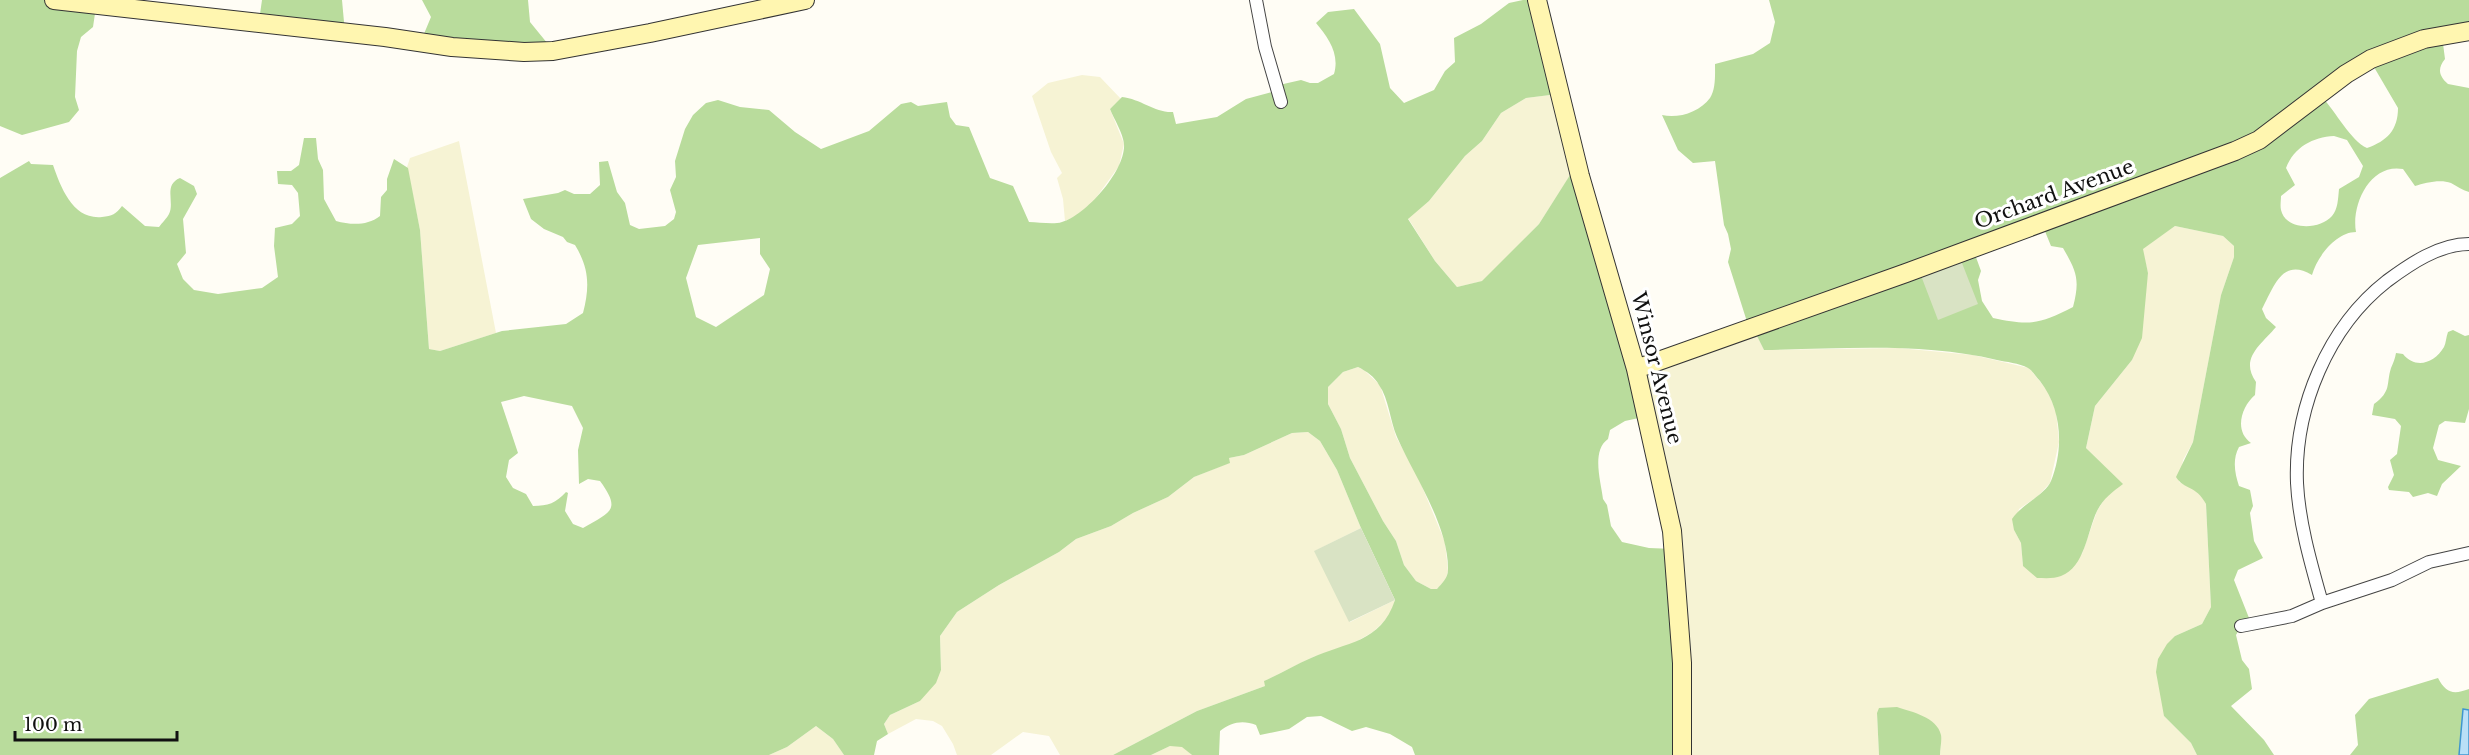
<svg xmlns="http://www.w3.org/2000/svg" width="2469" height="755" viewBox="0 0 2469 755" font-family="'Libre Baskerville',serif">
<style>
.farmland{fill:#f6f3d4}
.forest{fill:#b9dc9c;fill-rule:evenodd}
.cemetery{fill:#d9e3c4}
.water{fill:#b9e0f7;stroke:#3f96cf;stroke-width:1.5}
.lines{fill:none;stroke-linecap:round;stroke-linejoin:round}
.street-casing{stroke:#444;stroke-width:14}
.secondary-casing{stroke:#333;stroke-width:20}
.street{stroke:#fff;stroke-width:12}
.secondary{stroke:#fff6b0;stroke-width:18}
.labels{text-anchor:middle;dominant-baseline:central;stroke-width:6;stroke-linejoin:round;paint-order:stroke}
.street-label{font-size:20px;fill:#111;stroke:#fff}
</style>
<rect width="100%" height="100%" fill="#fffdf5"/>
<path class="farmland" d="M1082 75 1100 77 1121 99 1110 109 1124 144 1119 166 1093 202 1078 215 1065 221 1063 199 1057 178 1062 173 1051 152 1032 96 1048 83Z
M1558 94 1577 165 1539 224 1483 281 1457 287 1435 261 1408 218 1429 201 1465 156 1482 141 1501 113 1526 98Z
M459 141 496 333 440 351 429 349 420 230 407 167 410 158Z
M2175 226 2223 236 2234 246V257L2221 295 2193 442 2183 460 2179 482 2200 492 2206 504 2211 607 2202 624 2175 636 2164 716 2191 743 2197 755H1940L1941 735 1877 713 1879 755H1684L1683 666 1639 371 1753 328 1764 350 1899 348 1973 355 2029 368 2047 390 2056 411 2059 442 2050 483 2038 496 2019 509 2014 530 2021 543 2023 566 2082 554 2097 511 2107 495 2122 484 2086 448 2095 406 2132 360 2148 273 2142 249Z
M1358 367 1365 371 1380 385 1396 437 1416 472 1445 542 1448 571 1446 579 1437 589H1431L1416 581 1404 565 1396 541 1383 521 1350 458 1341 429 1328 404V387L1343 372Z
M1308 432 1320 441 1337 470 1361 528 1315 551 1350 622 1395 600 1390 616 1373 632 1350 645 1313 657 1265 681V686L1197 711 1113 755H1060L1049 736 1023 732 991 755H957L953 744 942 726 933 721 916 719 888 734 884 724 890 715 920 701 941 670 940 636 957 612 999 585 1059 552 1076 539 1111 526 1133 513 1168 497 1194 477 1229 463V458L1244 455 1292 433Z
M816 726 833 739 844 755H769L787 747Z
M1170 746H1182L1192 755H1151Z"/>
<path class="forest" d="M0 0H97L93 27 81 37 77 51 75 97 79 110 69 122 22 135 0 126Z
M262 0H342L345 33 259 21Z
M422 0H528L530 22 552 49 421 41 431 17Z
M1523 0H1533L1558 94 1526 98 1501 113 1482 141 1465 156 1429 201 1408 219 1435 261 1457 287 1482 281 1539 224 1577 164 1648 416 1625 421 1610 430 1608 439C1591 451 1601 482 1603 499L1607 505 1611 526 1622 542 1649 548 1674 549 1684 755H1415L1412 747 1390 734 1366 727 1352 731 1321 716 1307 717 1289 729 1260 735 1256 725C1243 720 1231 722 1220 731L1219 755H1192L1182 747 1170 746 1151 755H1113L1197 711 1265 686 1264 681C1280 674 1295 665 1311 658 1346 642 1381 643 1395 600L1361 528 1337 470 1320 441 1308 432 1292 433 1244 455 1229 458 1230 463 1194 477 1168 497 1133 513 1111 526 1076 539 1059 552 999 585 957 612 940 636 941 670 936 683 920 701 890 715 884 724 888 734 877 741 874 755H844L833 739 816 726 787 747 769 755H0V178L29 161 31 164 53 165C61 188 73 220 102 217 112 216 116 214 122 206L145 226 159 227C162 223 167 218 169 214 175 202 163 185 180 178L194 186 197 194 183 219 186 253 177 264 183 279 194 290 218 294 262 288 278 277 274 246 275 228 292 224 300 216 298 193 292 185 278 184 277 171H291L299 165 304 138H316L318 159 323 170 324 199 336 221C351 225 367 226 380 216L381 197 387 190V179L394 159 408 168 420 230 429 349 440 351 502 331 566 324 583 313C590 286 589 268 575 245L567 242 563 237 544 229 531 219 523 199 558 193 565 190 574 194H590L600 185 599 162 608 161 617 192 625 203 630 225 639 229 665 226 674 219 676 212 670 190 676 177 675 161 685 129 693 115 706 103 718 100 740 107 769 110 795 132 821 149 869 131 901 104 911 102 918 106 947 102 950 117 956 125 969 127 990 178 1013 186 1029 222C1039 222 1053 225 1062 222 1086 215 1126 170 1124 144 1123 133 1114 119 1110 109L1122 97C1141 99 1155 113 1173 112L1176 124 1217 117 1246 99 1279 90V85L1301 80 1310 83H1318L1334 74C1340 54 1328 37 1316 23L1328 12 1354 9 1380 44 1390 88 1404 103 1434 90 1445 71 1455 62 1454 38 1481 24 1509 3ZM760 238V254L770 269 764 295 716 327 696 317 686 278 698 245ZM1358 367C1366 371 1375 377 1379 385 1389 399 1390 421 1397 437 1414 476 1449 526 1448 570 1448 578 1442 583 1437 589H1431L1416 581 1404 565 1396 541 1383 521 1350 458 1341 429 1328 404V387L1343 372ZM524 396 572 406 583 428 578 450 579 484 588 479 600 481C622 511 610 512 583 528L573 524 565 511 568 493 566 492C556 503 548 506 533 506L526 494 513 488 506 477 509 460 518 453 501 402Z
M1769 0H2469V31L2442 36 2445 59C2437 69 2439 76 2448 84L2469 88V192C2462 190 2457 186 2451 183 2440 179 2425 183 2415 186L2403 169C2370 163 2351 205 2356 232 2336 232 2317 257 2312 275 2282 257 2274 287 2262 309L2266 318 2276 327C2262 344 2239 358 2256 382L2255 395C2241 407 2234 431 2251 443L2239 447C2232 460 2235 474 2239 486L2250 490 2253 506 2250 513 2254 541 2263 558 2238 570 2234 580 2251 623 2240 628 2236 635 2242 660 2249 669 2252 689 2231 706 2264 740 2274 755H2197L2191 743 2164 716 2156 672 2158 659 2167 644 2175 636 2202 624 2211 607 2206 504C2196 485 2184 490 2176 477L2193 442 2221 295 2234 257V246L2223 236 2175 226 2143 249 2148 273 2142 338 2132 360 2095 406 2086 448 2123 484C2112 492 2103 499 2097 511 2087 532 2085 567 2061 576 2054 579 2044 578 2037 578L2023 566 2021 543 2014 530 2012 519C2022 504 2045 495 2051 481 2064 449 2062 409 2040 381 2036 377 2032 370 2028 368 2019 363 2006 362 1997 360 1921 342 1841 349 1764 350L1753 328H1749L1728 262 1731 249 1728 234 1724 225 1715 161 1693 163 1678 150 1662 115C1678 119 1700 112 1710 98 1716 89 1715 74 1715 64L1753 54 1770 43 1775 22ZM2371 62 2398 108C2398 130 2387 141 2367 148 2351 141 2336 112 2322 97ZM2334 136 2347 140 2363 166 2359 177 2339 189C2338 199 2338 209 2332 216 2320 230 2286 231 2281 210 2280 206 2281 200 2281 196L2295 185 2286 168C2294 147 2313 137 2334 136ZM2042 224 2051 246 2063 248C2077 272 2080 280 2073 307 2040 324 2030 326 1993 318L1982 301 1978 280 1981 271 1973 249Z
M2453 330 2465 336 2469 335V409L2465 423 2445 421 2439 425 2433 448 2438 460 2461 466 2442 484 2437 496 2428 493 2413 497 2409 492 2389 490 2388 487 2394 475 2390 460 2397 454 2401 426 2395 419 2372 415 2374 404C2392 391 2386 384 2391 368 2393 363 2395 359 2396 353L2403 354C2415 369 2434 364 2444 347 2446 343 2446 337 2448 332Z
M2438 678C2446 693 2453 695 2469 689V720L2461 732 2463 755H2350L2358 745 2355 715 2369 699Z
M1897 707C1912 712 1937 717 1941 735 1942 741 1940 749 1940 755H1879L1877 713 1879 708Z"/>
<path class="cemetery" d="M1960 258 1978 304 1938 320 1920 273Z
M1361 528 1395 600 1349 622 1314 551Z"/>
<path class="water" d="M2463 709 2469 710V755H2459Z"/>
<g class="lines">
<g class="street-casing">
<path id="street" d="M1256 0 1265 47 1281 102
M2322 603C2311 564 2299 523 2297 483 2294 408 2328 327 2387 281 2410 264 2439 244 2469 244
M2241 626 2292 616 2322 603 2392 580 2429 562 2469 553"/>
</g>
<g class="secondary-casing">
<path id="secondary" d="M54 0 385 37 452 47 524 52 553 51 650 33 805 0
M1537 0 1580 176 1636 369 1672 531 1682 663V755
M1636 369 1906 273 2235 151 2259 140 2346 74 2371 59 2424 39 2469 31"/>
</g>
<use href="#street" class="street"/>
<use href="#secondary" class="secondary"/>
</g>
<g class="labels">
<g class="street-label">
<text transform="translate(2054 194) rotate(-20)">Orchard Avenue</text>
<text transform="translate(1657 368) rotate(76)">Winsor Avenue</text>
</g>
</g>
<path d="M15 731v9h162v-9" fill="none" stroke="#111111" stroke-width="3"/>
<text x="24" y="731" font-size="18" fill="#111111" stroke="#ffffff" stroke-width="4.5" paint-order="stroke">100 m</text>
</svg>
